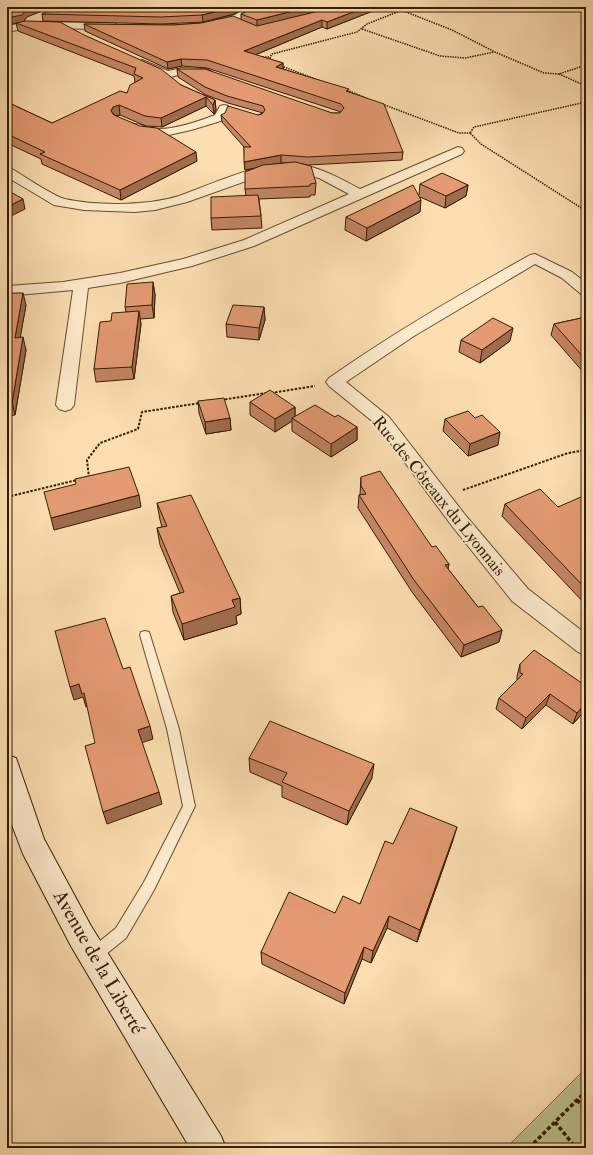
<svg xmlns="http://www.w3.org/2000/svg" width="593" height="1155" viewBox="0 0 593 1155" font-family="'IM FELL Double Pica',serif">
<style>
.green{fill:#bdc28d;stroke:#787046}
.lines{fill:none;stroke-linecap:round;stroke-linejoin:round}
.lane-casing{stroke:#654d2c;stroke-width:2}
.street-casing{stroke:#654d2c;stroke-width:2}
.secondary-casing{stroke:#331d00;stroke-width:2}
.path-far2{stroke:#331d00;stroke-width:1.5;stroke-dasharray:1.5 1;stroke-linecap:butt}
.path-far1{stroke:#331d00;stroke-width:2;stroke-dasharray:2.5 1.5;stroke-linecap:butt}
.path{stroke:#331d00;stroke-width:3.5;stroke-dasharray:4 2.5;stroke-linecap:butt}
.lane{fill:#fdeacc;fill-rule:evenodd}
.street{fill:#fdeacc;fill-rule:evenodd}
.secondary{fill:#fdeacc;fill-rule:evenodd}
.wall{fill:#c48463;stroke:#331d00;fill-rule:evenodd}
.shaded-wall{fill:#a06c50;stroke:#331d00}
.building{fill:#e49a73;stroke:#331d00}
.labels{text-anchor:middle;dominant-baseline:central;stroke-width:3.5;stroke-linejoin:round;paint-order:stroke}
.street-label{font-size:17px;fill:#331d00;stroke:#fdeacc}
.near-street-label{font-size:20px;fill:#331d00;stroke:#fdeacc}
</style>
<rect width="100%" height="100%" fill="#fcdeb1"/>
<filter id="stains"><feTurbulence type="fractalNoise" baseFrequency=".005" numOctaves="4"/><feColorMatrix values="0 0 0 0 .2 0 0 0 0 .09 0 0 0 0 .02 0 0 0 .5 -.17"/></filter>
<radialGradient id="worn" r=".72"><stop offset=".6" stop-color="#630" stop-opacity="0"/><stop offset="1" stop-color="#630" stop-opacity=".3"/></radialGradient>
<path class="green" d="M586 1068V1148H506Z"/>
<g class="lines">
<g class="lane-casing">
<path id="lane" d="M145 631 149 632 150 635 179 729 195 806 154 890 126 938 99 960 94 962 89 960 87 955 89 950 116 928 144 882 183 806 167 729 140 635 141 632Z"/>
</g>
<g class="street-casing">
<path id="street" d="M248 7H260L243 19 209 28 204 25 205 23 235 15Z
M28 22 114 23 119 26 114 29 28 28 7 32V26Z
M142 60 168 71 182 68 206 69 212 72 206 75 182 74 167 78 138 65 137 63Z
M224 105 228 106 230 109 224 120 191 130 160 137 151 136 131 130 129 127 131 124C140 122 146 129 155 129 174 130 197 122 215 115L220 106Z
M458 147 462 148 464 151 462 154 254 246 192 266 120 283 88 288 74 405 71 409 65 411 59 409 56 405 73 290 7 296V286L63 282 120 273 183 259 244 240 349 194 319 178 295 172 263 175 187 202 155 210 135 212 84 210 54 205 7 177V168L12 169C24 176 53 196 65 199 97 206 147 206 179 196 213 184 260 161 295 164 319 166 339 178 360 189Z
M535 254 572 272 586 283V296L581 294 562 278 535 264 414 336 346 382 389 417 466 516 528 589 586 634V655L578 652 512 601 452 526 377 425 329 386 326 382 329 378C393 333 461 294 530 255Z"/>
</g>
<g class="secondary-casing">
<path id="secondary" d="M7 755 16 758 44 839 91 926 221 1136 226 1148H190L71 946 23 854 7 812Z"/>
</g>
<path class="path-far2" d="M401 10 452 30 495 52 544 73 559 74 586 65
M362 29 440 56 465 58 494 52
M260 57H270
M271 61 270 57 272 54 357 32 367 24 410 7
M279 65 323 82
M559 74 586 86
M347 90 368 99
M586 102 474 127 470 133 481 144 586 211
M382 104 459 133H470"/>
<path class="path-far1" d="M271 393 315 386
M221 400 266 393
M89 478 87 460 100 443 138 429 142 412 200 403
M463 490 568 453 586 450
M7 497 77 480"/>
<path class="path" d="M577 1100 586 1110
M555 1122 576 1148
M529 1148 586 1091"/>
<use href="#lane" class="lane"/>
<use href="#street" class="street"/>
<use href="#secondary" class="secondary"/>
</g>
<path class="wall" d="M253 7H383L327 29 322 27 255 55 283 63V69L349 92 403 152 402 160 308 165 302 164 316 183 315 195H310V197L259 199 261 216 262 228 212 230 211 218 246 196 245 189 255 168 245 170 244 147 222 122 221 115H258L263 113 228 103 206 95 178 77 177 69 332 113H340L341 112 207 68 182 66 168 69 85 31 84 24 173 25 241 20V14L247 11ZM281 163H288L273 164Z
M42 14H234L203 22 162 24 43 21Z
M27 17 23 22 181 85 215 100 216 110 214 114 206 106 162 127 146 126 120 115 116 116 197 161 121 200 42 164 41 159 7 143V102L52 123 127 93 135 82 134 76 18 31 16 23Z
M420 184 468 185 466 196 445 208 420 197V212L366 241 345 230 346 217 419 195Z
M153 282 155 295 154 318 140 319 141 324 134 379 96 382 94 369 111 321 126 312 125 307Z
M7 293 26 305 20 337 26 350 15 415 7 416Z
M264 307 265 320 259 340 227 337 226 324Z
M586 317V372L584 373 551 335 554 324Z
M461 340 510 341 480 363 459 352Z
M198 401 230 418 231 430 206 434 199 413Z
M250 402 295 407V417H335L357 427V440L331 457 292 431V421L275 432 250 415Z
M445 419 498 445 468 456 443 431Z
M361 477 449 564 448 569 478 607 502 630 499 642 461 657 412 592 358 508 359 495H360Z
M586 502V605L502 516 505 504 558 507Z
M157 503 240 598 241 614 236 616 237 624 184 640 173 612 171 596 180 593 160 545 157 528 162 527 160 520Z
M520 664 586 709 573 724 546 705 522 729 496 709 499 698 517 680V676Z
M249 758 372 778 347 825 282 797V786L250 772Z
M453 840 417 942 387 928 371 963 362 959 344 1004 262 964 261 952 335 913 360 904 393 844Z"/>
<path class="shaded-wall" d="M33 7H52L27 17 23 22 7 25V18Z
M233 7H245L234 14 203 22 202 15Z
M309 7H331L322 11 257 27V20Z
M366 7H383L327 29V22Z
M322 20V27L245 59 244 51Z
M181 59 182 66 168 69 167 62Z
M283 63V71L276 67Z
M206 97V106L162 127 161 118Z
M215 100 216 110 214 114 213 105Z
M119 105 120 115 115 116 111 111 113 107Z
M196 152 197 161 121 200 120 190Z
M281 155V163L245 170 244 162Z
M468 185 466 196 445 208 446 196Z
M23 199 25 209 7 218V207Z
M421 200 420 212 366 241 367 228Z
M153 282 155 295 154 318 152 305Z
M23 293 26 305 18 350 15 338Z
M264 307 265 320 259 340V328Z
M139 311 141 324 134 379 132 367Z
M513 328 510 341 480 363 482 350Z
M23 337 26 350 15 415 12 403Z
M586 365V372L584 373Z
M295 407V420L292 418V421L275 432V419Z
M230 418 231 430 206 434 205 422Z
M357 427V440L331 457V444Z
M500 432 498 445 468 456 470 444Z
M139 495 141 507 54 530 51 518Z
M449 564 446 576 445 565Z
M240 598 241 614 236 616 237 624 184 640 182 624 232 600Z
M502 630 499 642 461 657 464 645Z
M79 684 84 693 88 706 86 707 83 697 74 700 70 687Z
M550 694 546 705 522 729 526 718Z
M586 703V709L573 724 577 713Z
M150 726 153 739 141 743 138 730Z
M374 764 372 778 347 825 349 811Z
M159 792 162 804 107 824 103 812Z
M457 827 453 840 417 942 420 930Z
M389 916 387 928 371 963 373 951Z
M364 947 362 959 344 1004 345 993Z"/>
<path class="building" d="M7 7H33L26 10 22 15 7 18Z
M59 7H233L202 15 161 17 42 14Z
M253 7H309L257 20 241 14 247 11Z
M330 7H366L327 22 322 20 244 51 283 63 276 67 349 89 346 91 384 104 403 152 308 157 281 155 244 162V147H251L221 115 225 113 228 106 258 115 262 114 265 110 263 106 227 96 205 87 177 69H205L332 113H340L344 108 341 104 207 60 181 59 167 62 84 24 173 25 201 23 233 16 257 26 327 9Z
M26 21 60 22 84 35 161 69 181 85 215 100 213 105 206 97 161 118 145 116 119 105 113 107 111 111 114 115 140 126 157 128 196 152 120 190 40 154 45 152 7 134V102L52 123 120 91 127 93 130 85 143 78 134 74 136 68 16 23Z
M295 162 311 166 316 183 310 184V186L245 189V172L263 165Z
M442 173 468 185 446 196 420 184Z
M413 185 421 200 367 228 346 217Z
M7 190 23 199 7 207Z
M258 195 261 216 211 218V197Z
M153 282 152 305 125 307 127 284Z
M7 293H23L15 338 23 337 12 403H7Z
M233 305 264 307 259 328 226 324Z
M139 311 132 367 94 369 100 322 111 321 112 313Z
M586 317V360L554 324Z
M493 318 513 328 482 350 461 340Z
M270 390 295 407 275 419 250 402Z
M224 398 230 418 205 422 198 401Z
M315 405 335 417 338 415 357 427 331 444 292 418Z
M468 411 475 418 482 415 500 432 470 444 445 419Z
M129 467 139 495 51 518 44 492 76 484 75 479Z
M380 471 432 547 436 546 449 564 445 565 478 607 483 606 502 630 464 645 414 580 359 495 366 494 361 486V477Z
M540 489 558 507 581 497 586 502V589L505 504Z
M191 495 240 598 232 600 235 607 182 624 171 596 184 592 157 528 167 526 157 503Z
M105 618 123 669 130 667 150 726 138 730 159 792 103 812 85 746 95 743 84 693 82 694 79 684 70 687 55 631Z
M534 650 586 686V703L577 713 550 694 526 718 499 698 523 674 520 673V664Z
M270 721 374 764 349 811 282 782 287 773 249 758Z
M410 808 457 827 420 930 389 916 373 951 364 947 345 993 261 952 289 892 335 913 343 896 360 904 385 841 393 844Z"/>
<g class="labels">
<g class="street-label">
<text transform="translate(439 496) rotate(51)">Rue des Côteaux du Lyonnais</text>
</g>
<g class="near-street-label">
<text transform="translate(99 962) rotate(60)">Avenue de la Liberté</text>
</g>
</g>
<rect width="593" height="1155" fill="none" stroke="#fcdeb1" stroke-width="24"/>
<rect x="8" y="8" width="577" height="1139" fill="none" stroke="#331d00" stroke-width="2"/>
<rect x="12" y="12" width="569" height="1131" fill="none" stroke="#331d00"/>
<rect width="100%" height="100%" filter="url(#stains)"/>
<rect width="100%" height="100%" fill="url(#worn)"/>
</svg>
